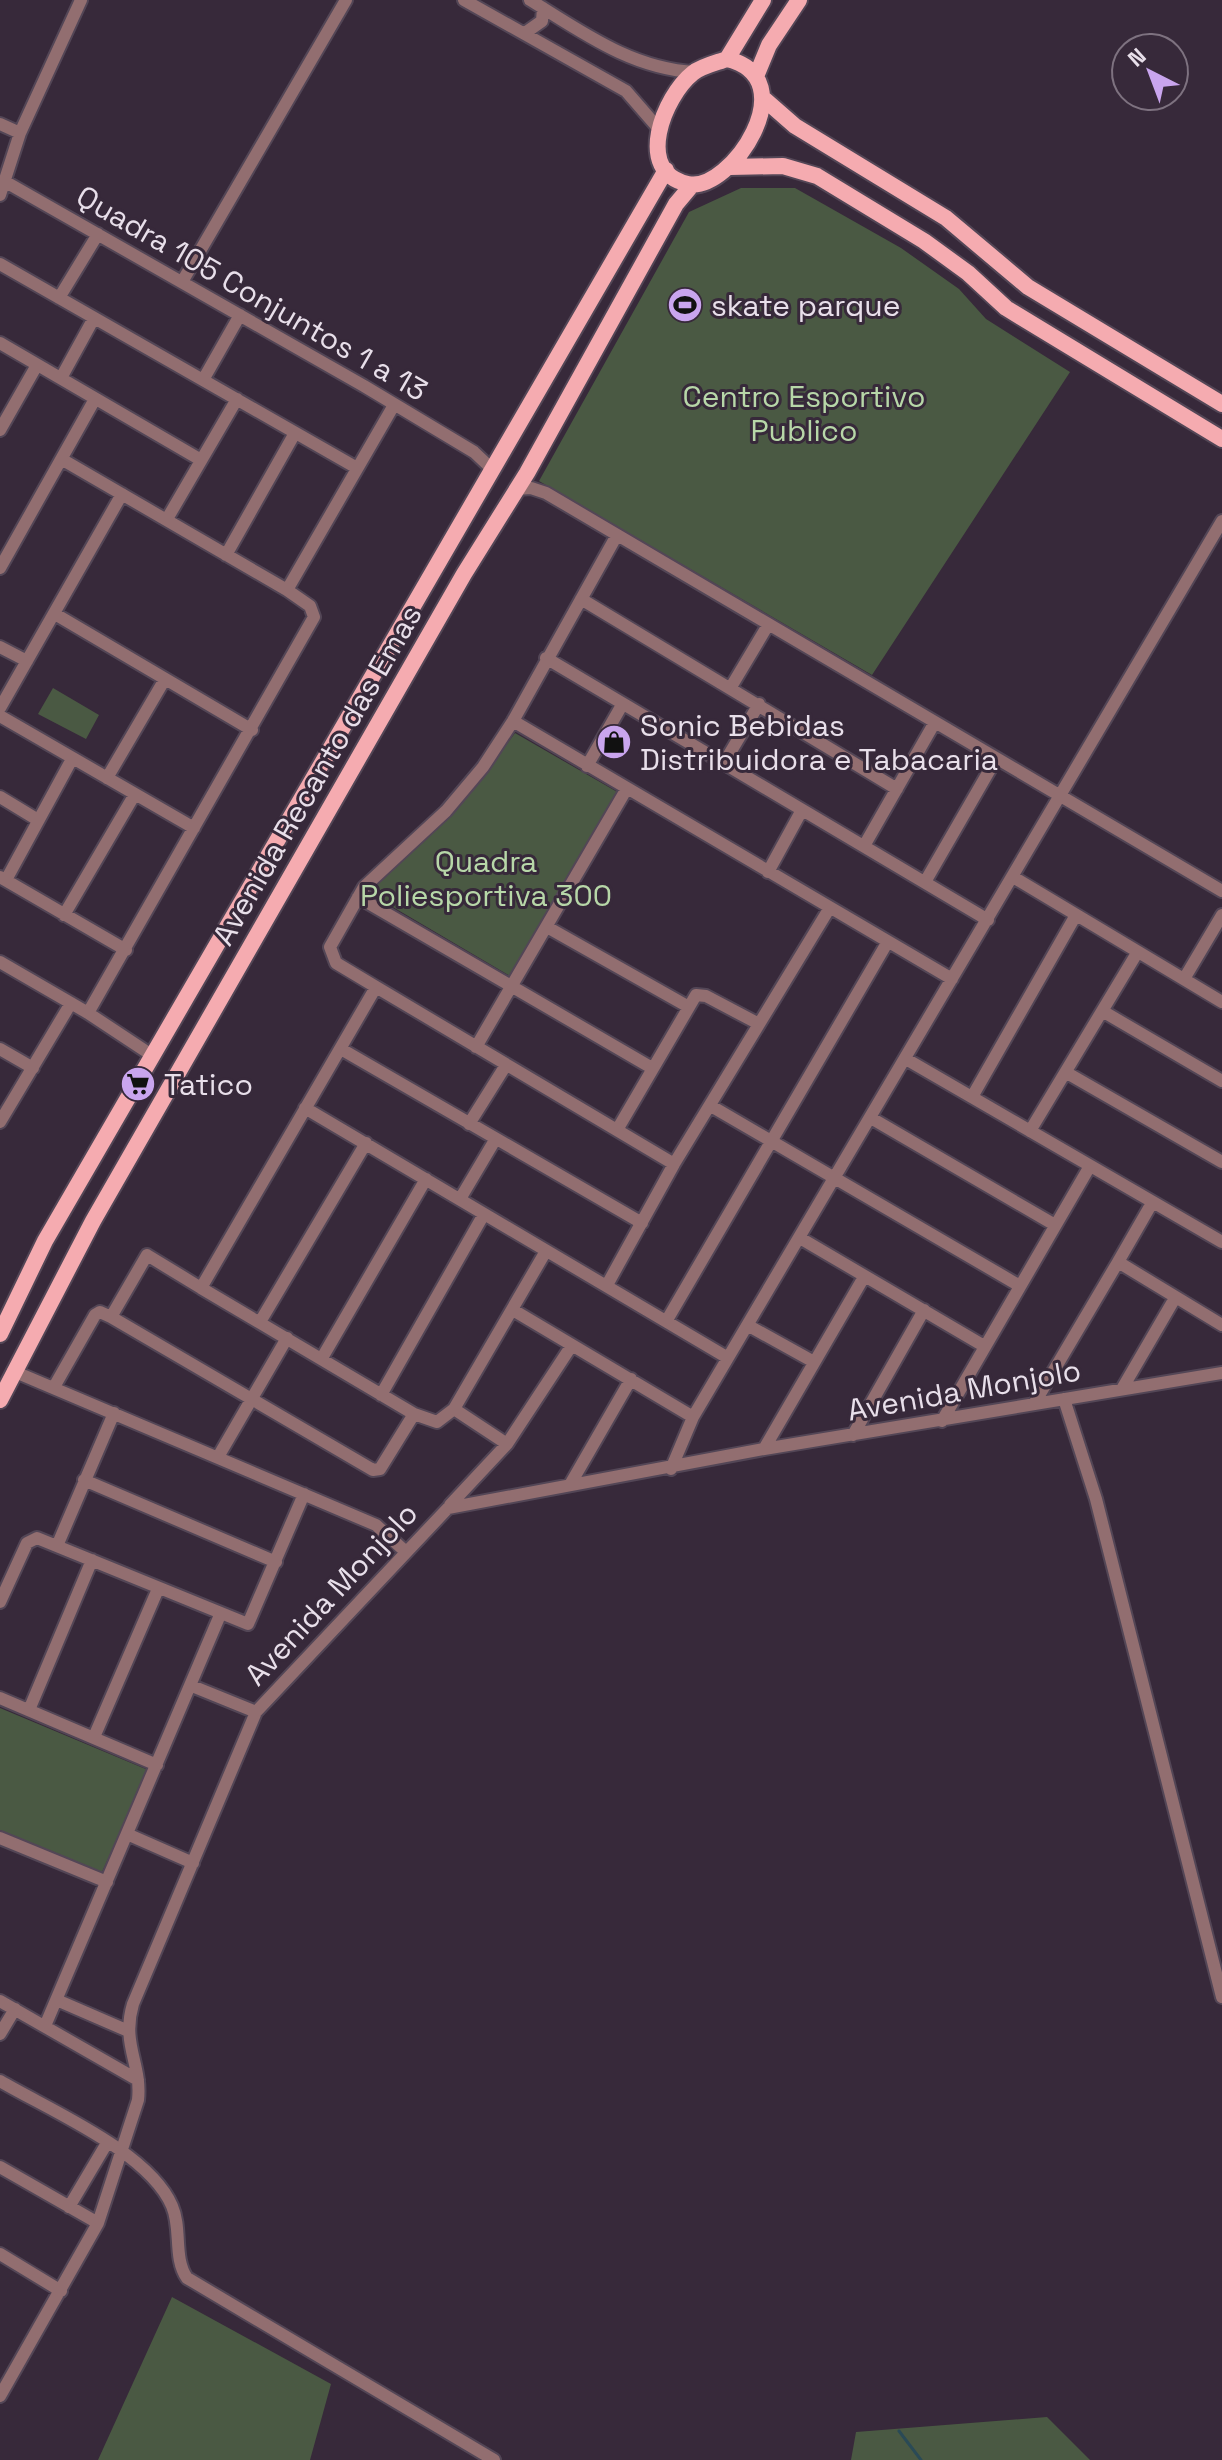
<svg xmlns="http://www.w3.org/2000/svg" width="1222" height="2460" viewBox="0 0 1222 2460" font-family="'Space Grotesk',sans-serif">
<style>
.green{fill:#4a5943}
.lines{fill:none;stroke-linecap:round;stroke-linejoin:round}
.stream{stroke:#2a4a56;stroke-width:3}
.minor-casing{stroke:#534656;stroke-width:16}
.major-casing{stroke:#534656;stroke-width:20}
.minor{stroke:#926e70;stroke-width:12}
.major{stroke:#f5abb0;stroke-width:16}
.labels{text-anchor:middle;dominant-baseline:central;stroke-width:6;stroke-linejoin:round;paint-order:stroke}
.street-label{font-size:30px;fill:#e8dfea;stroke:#37293a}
.poi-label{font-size:30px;fill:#e8dfea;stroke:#37293a;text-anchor:start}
.park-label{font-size:30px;fill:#b7d7a8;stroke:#37293a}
</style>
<rect width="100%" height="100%" fill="#37293a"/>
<path class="green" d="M741 188H795L901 248 959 289 986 319 1070 372 872 675 539 481 689 212Z
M53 688 99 715 86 739 38 714Z
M515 733 619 793 510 976 369 893 474 788Z
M0 1708 148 1770 102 1872 0 1830Z
M172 2297 331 2384 310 2460H98Z
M1047 2417 1090 2460H851L856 2432Z"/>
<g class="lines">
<path class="stream" d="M899 2431 921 2460"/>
<g class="minor-casing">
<path id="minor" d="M464 0 626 91 659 129
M530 0C582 32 632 69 695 72
M525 33 542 21 543 8
M0 124 20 133
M4 181 364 386 474 452 492 469
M0 195 20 133 81 0
M0 264 357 468
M182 282 346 0
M59 298 98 234
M0 343 201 460
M61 378 94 318
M203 380 240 315
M0 430 37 365
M63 460 287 590 310 606 314 617 88 1013
M516 489 531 488 546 493 1222 891
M167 519 237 399
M226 555 295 433
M0 568 95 399
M287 590 394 405
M581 599 897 789
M55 614 252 730
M0 647 27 661
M546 658 988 920
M731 687 768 625
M0 708 122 494
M0 716 194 828
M513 721 952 979
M724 763 759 704
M587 766 622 705
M107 778 165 679
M0 797 38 820
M864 846 935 722
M768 872 802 810
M0 877 126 950
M1013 877 1222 1002
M6 880 72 759
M925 882 996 759
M358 897 652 1068
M64 915 135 794
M547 927 687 1006
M0 962 88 1013 153 1056
M1184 979 1222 915
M376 987 674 1164
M1104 1012 1222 1081
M476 1047 626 790
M0 1049 33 1068
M341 1049 642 1223
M906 1059 1222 1242
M1067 1073 1222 1162
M972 1097 1076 915
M711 1106 1020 1286
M305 1108 728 1358
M871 1118 1055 1225
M0 1122 71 1003
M469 1124 506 1065
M617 1130 696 995 706 996 759 1024
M1030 1131 1137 953
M460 1199 495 1140
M1152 1203 1118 1262 1222 1325
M800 1238 984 1346
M607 1285 674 1164 829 909
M201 1288 414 1414 437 1422 454 1409 546 1251
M513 1310 693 1417
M111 1317 373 1470 380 1469 414 1414
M667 1320 887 943
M260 1322 366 1143
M749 1326 814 1362
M322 1358 426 1179
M13 1371 376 1525 406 1552
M54 1387 95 1315 100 1312 111 1317 147 1255 201 1288 376 987 336 963 330 947 364 887 446 811 483 767 513 721 617 535
M1122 1389 1175 1298
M381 1395 484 1214
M1064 1399 1096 1499 1222 1997
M1034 1404 1118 1262
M454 1409 507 1444
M942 1421 1090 1166
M853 1435 924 1310
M764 1449 864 1277
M218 1457 287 1338
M671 1469 693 1417 1222 521
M84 1480 276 1562
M571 1483 631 1379
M450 1505 507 1444 572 1345
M57 1546 114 1413
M0 1602 27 1543 37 1538 248 1624 304 1494
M192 1686 256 1712
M0 1698 157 1765
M29 1710 92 1560
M94 1737 158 1589
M127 1834 193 1863
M0 1838 107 1882
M0 2001 138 2080
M59 2001 126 2030
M45 2026 220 1615
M0 2034 15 2009
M0 2081C51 2111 149 2152 172 2206 182 2229 173 2258 187 2278L494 2460
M0 2167 98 2223
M69 2207 107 2143
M0 2254 61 2291
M0 2396 98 2223 138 2100C142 2064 121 2044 133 2004L256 1712 448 1508 764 1449 1222 1373"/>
</g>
<g class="major-casing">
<path id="major" d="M727 59C807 78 731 193 688 184 633 172 664 96 693 73 702 66 716 63 727 59Z
M727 59 763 0
M757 74 769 45 799 0
M763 98 795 126 946 218 1028 287 1222 404
M730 167 783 166 817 176 924 241 968 273 1006 308 1222 439
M0 1334 45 1241 666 170
M0 1400 93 1221 464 574 527 473 676 204 692 185"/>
</g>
<use href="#minor" class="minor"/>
<use href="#major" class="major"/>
</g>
<defs>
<g id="stadium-disc" transform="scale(1.8)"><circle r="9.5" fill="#c9a5ee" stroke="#37293a"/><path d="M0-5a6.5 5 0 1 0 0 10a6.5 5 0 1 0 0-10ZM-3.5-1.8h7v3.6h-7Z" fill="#111"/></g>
<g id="shop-disc" transform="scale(1.8)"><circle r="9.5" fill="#c9a5ee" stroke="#37293a"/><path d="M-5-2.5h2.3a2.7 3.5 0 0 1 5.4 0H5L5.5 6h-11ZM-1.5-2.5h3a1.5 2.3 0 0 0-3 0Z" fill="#111"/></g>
<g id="supermarket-disc" transform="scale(1.8)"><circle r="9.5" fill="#c9a5ee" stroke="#37293a"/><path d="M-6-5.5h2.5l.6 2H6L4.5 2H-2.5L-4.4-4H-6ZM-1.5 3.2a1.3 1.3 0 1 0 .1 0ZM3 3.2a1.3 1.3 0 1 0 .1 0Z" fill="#111"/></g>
</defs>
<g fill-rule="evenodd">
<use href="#stadium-disc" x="685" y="305"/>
<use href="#shop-disc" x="614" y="742"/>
<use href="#supermarket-disc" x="138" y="1084"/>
</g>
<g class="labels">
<g class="street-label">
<text transform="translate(252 293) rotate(30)">Quadra 105 Conjuntos 1 a 13</text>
<text transform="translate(317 775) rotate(-60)">Avenida Recanto das Emas</text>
<text transform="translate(964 1390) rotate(-10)">Avenida Monjolo</text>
<text transform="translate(331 1594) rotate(-47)">Avenida Monjolo</text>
</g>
<g class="poi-label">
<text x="711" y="305">skate parque</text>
<text x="640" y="725">Sonic Bebidas<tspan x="640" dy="34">Distribuidora e Tabacaria</tspan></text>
<text x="164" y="1084">Tatico</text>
</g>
<g class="park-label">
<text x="804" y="396">Centro Esportivo<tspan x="804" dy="34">Publico</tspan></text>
<text x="486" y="861">Quadra<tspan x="486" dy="34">Poliesportiva 300</tspan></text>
</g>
</g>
<g transform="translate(1150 72) rotate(318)"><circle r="38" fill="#37293a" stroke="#7e7280" stroke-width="2"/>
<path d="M0-6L14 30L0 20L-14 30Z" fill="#c9a5ee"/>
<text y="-12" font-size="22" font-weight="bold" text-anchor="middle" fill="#e8dfea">N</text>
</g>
</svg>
